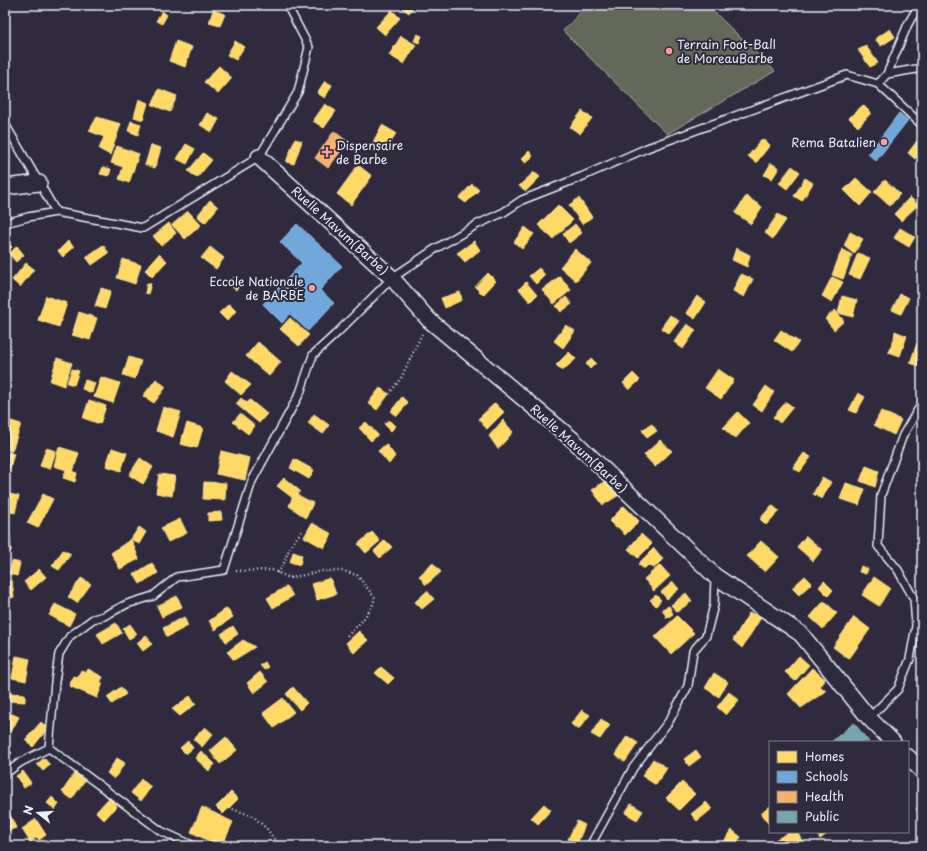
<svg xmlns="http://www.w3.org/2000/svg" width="927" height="851" viewBox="0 0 927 851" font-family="'Playpen Sans',sans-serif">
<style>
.green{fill:#646759;stroke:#a6aca8}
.homes{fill:#ffd966;stroke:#f8e092}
.schools{fill:#6fa8dc;stroke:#93bee4}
.health{fill:#f6b26b;stroke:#f2c595}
.public{fill:#76a5af;stroke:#98bcc5}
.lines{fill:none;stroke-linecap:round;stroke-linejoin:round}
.service-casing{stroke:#e8f1f8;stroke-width:10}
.minor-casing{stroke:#e8f1f8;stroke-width:18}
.path{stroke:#e8f1f8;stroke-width:2.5;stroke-dasharray:1 3;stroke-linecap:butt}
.service{stroke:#2f2a3d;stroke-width:7}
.minor{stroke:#2f2a3d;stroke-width:15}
.poi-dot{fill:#ff9aa2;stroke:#2f2a3d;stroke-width:1.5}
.labels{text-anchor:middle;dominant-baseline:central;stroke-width:4;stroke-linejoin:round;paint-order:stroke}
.poi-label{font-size:12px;fill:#e8f1f8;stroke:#2f2a3d;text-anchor:start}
.street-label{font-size:12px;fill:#e8f1f8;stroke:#2f2a3d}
</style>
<rect width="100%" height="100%" fill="#2f2a3d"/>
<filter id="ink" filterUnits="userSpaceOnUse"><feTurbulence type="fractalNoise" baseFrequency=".025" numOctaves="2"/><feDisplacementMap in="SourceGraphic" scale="8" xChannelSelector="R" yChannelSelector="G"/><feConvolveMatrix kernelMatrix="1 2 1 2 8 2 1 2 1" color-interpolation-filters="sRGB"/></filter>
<g filter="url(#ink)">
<path class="green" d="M587 5H707L775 71 667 134 563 31Z"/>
<path class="homes" d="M404 5H415L409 13 402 8Z
M213 10 225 14 220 26 209 23Z
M392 10 400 18 385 35 376 27Z
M162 11 167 15 162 24 156 21Z
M890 29 895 37 881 46 875 39Z
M417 34 422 36 419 43 414 41Z
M401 36 416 45 404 64 389 55Z
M176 41 192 47 185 67 169 61Z
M235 41 244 47 236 60 227 55Z
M866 46 878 63 870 67 858 50Z
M219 66 232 78 218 94 204 82Z
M325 81 332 85 325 98 317 93Z
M159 89 177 96 170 112 152 105Z
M139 99 148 103 143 120 134 117Z
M325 104 336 111 324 128 313 121Z
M863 105 871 113 858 127 849 118Z
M582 111 592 118 580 134 570 127Z
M207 113 219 119 212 132 200 125Z
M97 117 121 124 110 155 99 149 104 137 89 131Z
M131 121 141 124 138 135 128 131Z
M382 125 396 133 387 150 373 142Z
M920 137 922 138V150L915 159 908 153Z
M295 139 302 141 294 164 286 162Z
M762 139 770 145 756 163 748 156Z
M186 144 195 149 187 164 177 159Z
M151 145 161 148 155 168 145 165Z
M117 146 139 154 129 183 119 179 123 167 111 163Z
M529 151 533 156 526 163 521 159Z
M203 153 212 160 197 178 188 171Z
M771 163 779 168 772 179 764 175Z
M358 165 372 176 351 205 337 194Z
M792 166 800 172 787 189 779 183Z
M103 167 111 169 109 176 100 174Z
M534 172 540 177 526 191 519 186Z
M805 178 813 183 802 201 794 196Z
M856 178 872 192 860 206 844 190Z
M885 180 900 194 890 206 874 192Z
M472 184 479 190 466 203 459 198Z
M746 196 762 207 751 224 735 213Z
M910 197 918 205 901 221 894 214Z
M579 198 592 217 582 224 569 205Z
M210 200 218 207 205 223 197 216Z
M558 205 573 220 553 239 538 225Z
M188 211 201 225 185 239 172 225Z
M778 214 786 220 773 239 765 233Z
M169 223 176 233 161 246 153 236Z
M575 224 582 233 569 243 563 234Z
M525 227 534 234 522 249 514 242Z
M900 228 915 237 909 247 894 238Z
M850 232 863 239 854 254 844 246Z
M5 241 12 247 5 254Z
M68 241 74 247 63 257 58 251Z
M474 241 480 250 465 262 457 253Z
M103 245 109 253 92 265 86 257Z
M17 246 24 255 16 262 9 254Z
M210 247 224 258 216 269 201 258Z
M736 248 750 255 747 267 732 260Z
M575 249 591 263 576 281 560 267Z
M842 249 852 255 843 279 832 275Z
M858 253 870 258 860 279 849 275Z
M159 254 167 261 152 277 145 270Z
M123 259 141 265 135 284 117 278Z
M26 263 34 269 20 287 12 280Z
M539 268 545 275 536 284 529 276Z
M488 273 496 281 483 295 475 287Z
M741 274 753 279 744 297 733 291Z
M560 276 571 290 554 304 542 290Z
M234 277 242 283 236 290 228 284Z
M832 277 843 282 832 302 822 296Z
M526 282 537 295 530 302 519 289Z
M147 283 151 284 148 294 145 293Z
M101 288 111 291 105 309 95 306Z
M460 292 462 300 445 308 441 298Z
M900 294 909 298 901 314 892 310Z
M46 296 67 303 59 327 38 320Z
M697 296 706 302 695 319 686 313Z
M842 296 857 300 853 317 838 313Z
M566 297 572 304 561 312 556 306Z
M229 304 236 311 227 321 219 313Z
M922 308V325L918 324Z
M835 310 844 321 834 330 825 319Z
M79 312 97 318 90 340 72 335Z
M670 315 679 321 669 334 661 328Z
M290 318 309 335 299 346 280 329Z
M687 324 696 330 683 349 674 342Z
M566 325 575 331 563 348 554 341Z
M781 330 799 342 792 352 774 340Z
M895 331 907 336 900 356 888 352 894 339Z
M258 342 281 362 269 376 246 356Z
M917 343 922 345V367L910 363Z
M569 352 576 359 562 371 556 365Z
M129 357 141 361 135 379 123 375Z
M57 358 72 363 64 386 50 381Z
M591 358 596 363 590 369 586 364Z
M72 369 79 371 74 385 67 383Z
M718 369 734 380 721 399 705 388Z
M232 371 251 385 241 395 225 381Z
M633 373 640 380 629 390 623 383Z
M101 377 120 383 113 403 94 397Z
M156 379 166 387 154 403 143 396Z
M85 380 95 383 92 393 82 389Z
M766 386 774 392 762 411 753 405Z
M380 388 389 394 377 410 368 403Z
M858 393 865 397 856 413 849 410Z
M402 397 408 403 397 416 391 411Z
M241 398 247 403 250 400 267 414 259 423 236 404Z
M89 400 106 406 100 424 83 418Z
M786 402 793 407 780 423 773 417Z
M495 403 504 412 487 429 478 419Z
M163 407 181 412 173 437 156 431Z
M881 411 901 420 894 435 874 425Z
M738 412 749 423 735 439 723 428Z
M240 414 255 426 248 434 233 422Z
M314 414 329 425 323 434 308 423Z
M8 420 21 424 12 451 5 449V431Z
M389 420 396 426 391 431 384 424Z
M503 420 513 432 498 449 489 436Z
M366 422 378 435 371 441 359 428Z
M187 423 203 428 197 448 180 444Z
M652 424 657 431 647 438 642 430Z
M660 440 672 451 655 467 644 455Z
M386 444 395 456 389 464 378 451Z
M59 447 79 453 73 472 54 466Z
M46 448 56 451 50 469 40 466Z
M112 448 127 453 121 471 106 466Z
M5 451 14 454 6 481 5 480Z
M221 451 250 458 245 480 216 474Z
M804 453 811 457 800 472 793 468Z
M140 458 153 467 143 484 129 475Z
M294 459 314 470 309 479 290 468Z
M866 466 879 471 875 487 860 481Z
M66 470 77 473 75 482 63 478Z
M159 474 175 476 172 496 156 493Z
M822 477 831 482 822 499 813 494Z
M284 478 300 491 294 499 277 486Z
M608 479 624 492 603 505 592 490Z
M204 482 226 483 225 500 203 499Z
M846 483 865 489 859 505 840 499Z
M294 493 313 503 306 518 289 506Z
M9 494 19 496 15 513 6 511Z
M43 494 53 499 38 528 27 523Z
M772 505 779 511 766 525 760 519Z
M624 506 639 521 625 535 618 527 616 528 609 521Z
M221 512 222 520 208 521V513Z
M180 519 187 533 168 542 161 528Z
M312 523 332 534 324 548 304 537Z
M139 527 146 532 139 544 131 539Z
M372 532 380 541 366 553 358 544Z
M5 534H10L11 551 5 552Z
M641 534 652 544 638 558 628 549Z
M806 536 822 550 813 561 797 547Z
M131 539 139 559 120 569 111 553Z
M385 540 392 547 380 558 374 551Z
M761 541 779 557 765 572 747 556Z
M654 548 663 559 654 568 648 565 644 569 638 564Z
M63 550 71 554 59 570 52 566Z
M293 552 302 555 300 565 290 562Z
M12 561 20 563 17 576 9 574Z
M152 563 158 573 140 584 134 574Z
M433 563 441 572 426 585 419 576Z
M660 565 670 576 654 591 644 579Z
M861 566 868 569 866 574 859 572Z
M39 569 46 577 31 590 24 582Z
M805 576 812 583 799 595 792 588Z
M874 577 890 588 879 606 862 595Z
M81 578 91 584 77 603 68 597Z
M330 578 336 594 317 600 312 584Z
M12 581 14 597 7 599 5 582Z
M824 581 833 590 828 596 819 587Z
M673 582 679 589 667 599 661 592Z
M287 586 293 596 273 608 267 598Z
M427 591 434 599 422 609 415 602Z
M686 593 692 601 677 612 671 605Z
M656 595 661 600 656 606 650 600Z
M177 596 182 607 162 617 157 606Z
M824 601 837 613 823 629 810 617Z
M55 604 75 614 69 626 49 615Z
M669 606 673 614 667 618 662 609Z
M227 608 233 617 215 630 209 621Z
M749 613 762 616 742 648 733 640Z
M677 616 694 633 671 654 655 637Z
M184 617 188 626 167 637 163 628Z
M854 617 870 629 849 659 833 647Z
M116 623 122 633 103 644 97 634Z
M130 624 137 634 129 639 123 629Z
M233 626 238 634 226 642 221 634Z
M359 631 368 640 354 653 346 643Z
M146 635 152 644 143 651 137 643Z
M243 640 255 647 234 660 227 652Z
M16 656 30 659 26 681 12 678Z
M799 656 809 665 795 681 785 672Z
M265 662 268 667 264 670 260 665Z
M381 667 394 678 388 684 375 673Z
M812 668 825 679 820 686 826 691 801 708 788 694Z
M88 669 103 677 100 683H103L97 698 69 686 73 676 78 677 81 670 86 673Z
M260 672 268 682 254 693 247 683Z
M714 673 728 682 719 697 705 688Z
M5 677 8 690 5 691Z
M121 687 126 694 112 704 107 697Z
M293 687 307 703 300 710 286 694Z
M729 692 739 700 726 715 717 707Z
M8 693 25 694V702L8 701Z
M190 696 196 704 180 716 172 709Z
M283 698 294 712 274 728 263 713Z
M582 710 590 715 578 730 571 724Z
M10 713 19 717 11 732 5 729V724Z
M601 719 610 725 600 739 591 734Z
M41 722 48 728 33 747 25 740Z
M205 727 213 734 202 747 193 739Z
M627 736 638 743 625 762 615 755Z
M226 737 237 750 220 764 210 751Z
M188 741 193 748 186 754 180 748Z
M5 745 12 753 5 760Z
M696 750 701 757 689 766 684 759Z
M201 751 215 764 209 771 195 758Z
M44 758 50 765 43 771 37 764Z
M117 758 125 763 114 779 107 773Z
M653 759 667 768 656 785 642 776Z
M23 771 31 783 24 788 16 776Z
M75 773 85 780 72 799 62 792Z
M141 779 151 787 141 801 131 793Z
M682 782 695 794 679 810 666 798Z
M231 792 238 799 223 814 216 807Z
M52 797 59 804 55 810 47 803Z
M109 798 117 806 104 820 96 812Z
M706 802 712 809 697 821 691 814Z
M922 802V814L916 809Z
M544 804 551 810 538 824 531 818Z
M631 804 643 811 637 820 625 813Z
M770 806V826L761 814Z
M202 807 233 822 222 846H208L207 845 209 841 191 832Z
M9 812 16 828 5 832V814Z
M36 819 46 835 39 840 37 837 30 842 22 829Z
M577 821 585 825 577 844 568 839Z
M732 830 741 837 734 846H727L723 843Z
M790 832H797L805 846H779L775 840Z
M816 832H830L820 839Z
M680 841 689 846H676Z"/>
<path class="schools" d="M899 113 908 120 876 161 868 154Z
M297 224 342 266 320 290 334 303 308 331 290 314 282 323 263 304 302 263 280 242Z"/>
<path class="health" d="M334 131 348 142 328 168 315 158Z"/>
<path class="public" d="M854 723 869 742H831Z"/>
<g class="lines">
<g class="service-casing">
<path id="service" d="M887 74 922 68
M878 84 887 74 908 24 919 5
M5 124 56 212
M5 223 28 217 56 212 143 228 259 157 298 92 309 47 287 5
M869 718 898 689 910 659 916 626 914 599 898 570 878 546 881 495 903 435 922 403
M49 748 161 831 194 846
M5 774 21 762 49 748 55 682 59 654 70 636 93 619 104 616 127 604 153 596 177 577 224 570 252 481 300 393 313 355 338 332 392 278 435 249 476 225 504 212 522 200 581 177 647 148 847 75 878 84 922 125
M590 846 633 768 669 721 688 686 693 651 706 636 714 605 715 577"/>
</g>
<g class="minor-casing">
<path id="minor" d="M259 157 392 278 429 320 572 439 715 576 801 634 869 718 893 742
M5 187 39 183
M908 757 922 771"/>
</g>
<path class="path" d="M389 394 401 378 422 334
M236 571 272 570 290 578 323 571H343L357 575 375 598 372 607 362 621 347 636
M277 573C285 564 284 562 288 552 292 544 297 537 303 530
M229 808 253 816 267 829 279 846"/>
<use href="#service" class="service"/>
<use href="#minor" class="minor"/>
</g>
</g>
<g class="poi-dot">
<circle cx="669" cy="51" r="4"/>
<circle cx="884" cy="142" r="4"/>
<path d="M325 146h4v4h4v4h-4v4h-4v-4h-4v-4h4z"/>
<circle cx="312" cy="288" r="4"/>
</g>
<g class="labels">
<g class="poi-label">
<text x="677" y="44">Terrain Foot-Ball<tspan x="677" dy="14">de MoreauBarbe</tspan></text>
<text x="876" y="142" text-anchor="end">Rema Batalien</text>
<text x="336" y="145">Dispensaire<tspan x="336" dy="14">de Barbe</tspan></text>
<text x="304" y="281" text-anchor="end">Eccole Nationale<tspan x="304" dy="14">de BARBE</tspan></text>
</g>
<g class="street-label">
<text transform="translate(340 230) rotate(42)">Ruelle Mavum(Barbe)</text>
<text transform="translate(579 448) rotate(42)">Ruelle Mavum(Barbe)</text>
</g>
</g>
<rect width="927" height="851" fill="none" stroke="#2f2a3d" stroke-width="20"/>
<rect x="10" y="10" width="907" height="831" fill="none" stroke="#e8f1f8" stroke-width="1.5" filter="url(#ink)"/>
<rect x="769" y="741" width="140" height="92" fill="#2f2a3d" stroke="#797a88"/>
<rect x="777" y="751" width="20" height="12" fill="#ffd966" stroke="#797a88"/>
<text x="805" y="761" font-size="12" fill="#e8f1f8">Homes</text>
<rect x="777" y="771" width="20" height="12" fill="#6fa8dc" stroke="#797a88"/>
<text x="805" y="781" font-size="12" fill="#e8f1f8">Schools</text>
<rect x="777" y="791" width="20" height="12" fill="#f6b26b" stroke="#797a88"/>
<text x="805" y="801" font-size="12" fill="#e8f1f8">Health</text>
<rect x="777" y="811" width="20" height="12" fill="#76a5af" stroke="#797a88"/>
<text x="805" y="821" font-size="12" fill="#e8f1f8">Public</text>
<g transform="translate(38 813) rotate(287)" stroke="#2f2a3d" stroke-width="3" paint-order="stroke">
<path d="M0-3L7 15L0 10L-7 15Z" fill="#e8f1f8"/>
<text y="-6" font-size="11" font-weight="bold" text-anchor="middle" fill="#e8f1f8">N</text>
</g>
</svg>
